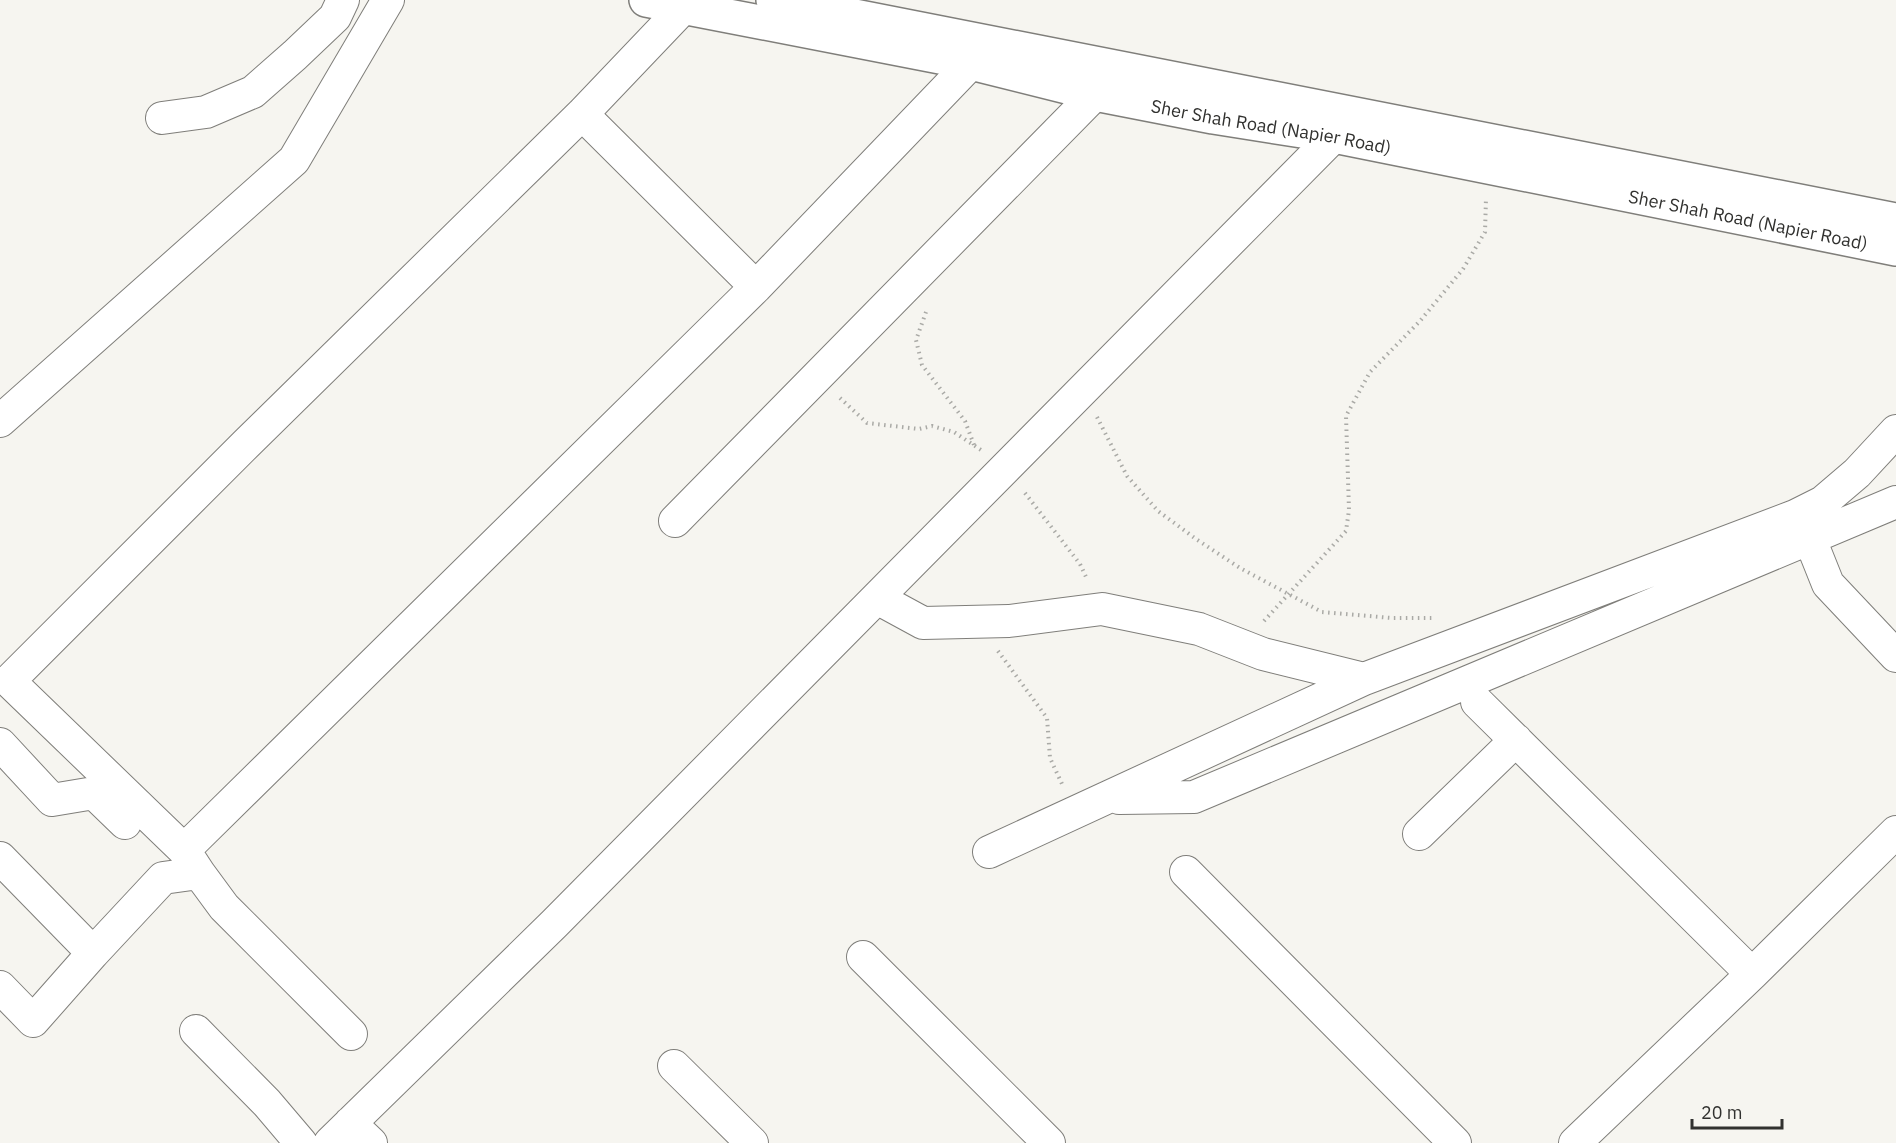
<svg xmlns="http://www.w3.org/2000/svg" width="1896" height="1143" viewBox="0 0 1896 1143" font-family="'IBM Plex Sans',sans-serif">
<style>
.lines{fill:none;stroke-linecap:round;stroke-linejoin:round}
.minor-casing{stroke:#7f7e7a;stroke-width:34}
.major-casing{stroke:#7f7e7a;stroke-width:36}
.path{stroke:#aaaaa6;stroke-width:4;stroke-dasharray:1.5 4.5;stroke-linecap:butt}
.minor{stroke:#fff;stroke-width:32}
.major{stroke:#fff;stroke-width:33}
.labels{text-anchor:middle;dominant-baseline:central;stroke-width:6;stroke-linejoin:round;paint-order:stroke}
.street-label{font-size:18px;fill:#31312f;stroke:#f6f5f0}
</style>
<rect width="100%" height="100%" fill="#f6f5f0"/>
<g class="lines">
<g class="minor-casing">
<path id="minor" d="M684 7 582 114 246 444 9 681 184 850 756 287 971 63
M582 114 756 287
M162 118 206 112 253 92 295 55 335 17 343 0
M0 421 294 160 388 0
M675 521 1095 94
M1810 539 1828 584 1896 656
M877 598 923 623 1009 621 1102 609 1199 629 1263 654 1364 679 989 852
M1364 679 1795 516 1823 502 1857 473 1896 431
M1477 702 1752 974
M0 744 52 800 94 793 125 823
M1119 798 1194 797 1896 502
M1419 834 1516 740
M0 858 93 953 163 878 199 873 184 850
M1186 872 1455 1143
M199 873 224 907 351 1034
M863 957 1049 1143
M0 987 33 1021 93 953
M196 1031 267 1103 301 1143
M674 1066 752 1143
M350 1123 371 1143
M330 1143 554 924 1334 136
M1575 1143 1752 974 1896 832"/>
</g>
<g class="major-casing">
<g id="major">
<path id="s1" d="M646 0 971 63 1095 94 1213 117 1334 136 1896 249"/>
<path d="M773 0 1896 220"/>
</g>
</g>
<path class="path" d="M926 312 916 340 922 365 965 421 974 445
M840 398 867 423 919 429 932 426 954 432 981 450
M1097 417 1127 476 1158 511 1196 539 1240 568 1322 612 1392 618H1434
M1025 493 1080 564 1087 579
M1264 621 1346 531 1349 510 1346 416 1370 372 1420 321 1463 269 1485 232 1486 198
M998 651 1047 718 1050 758 1062 784"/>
<use href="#minor" class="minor"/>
<use href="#major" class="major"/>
</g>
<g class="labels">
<g class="street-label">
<text stroke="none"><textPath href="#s1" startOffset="638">Sher Shah Road (Napier Road)</textPath></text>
<text stroke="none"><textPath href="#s1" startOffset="1124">Sher Shah Road (Napier Road)</textPath></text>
</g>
</g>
<path d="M1692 1119v9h90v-9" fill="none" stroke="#31312f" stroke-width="3"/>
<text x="1701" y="1119" font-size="18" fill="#31312f" stroke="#f6f5f0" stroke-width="4.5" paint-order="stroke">20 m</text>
</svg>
